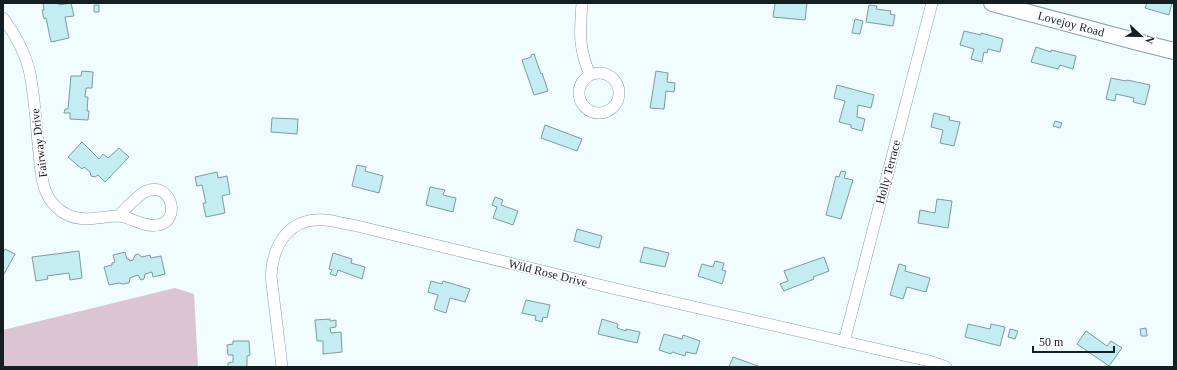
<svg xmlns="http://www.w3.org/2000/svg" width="1177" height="370" viewBox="0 0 1177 370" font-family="'Times New Roman',serif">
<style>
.green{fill:#dcc4d0}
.building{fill:#c4ecf3;stroke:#7d9ba0}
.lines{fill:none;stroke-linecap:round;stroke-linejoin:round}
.minor-casing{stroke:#84a2a7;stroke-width:12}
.secondary-casing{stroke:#84a2a7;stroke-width:18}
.minor{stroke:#fff;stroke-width:11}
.secondary{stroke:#fff;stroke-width:16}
.labels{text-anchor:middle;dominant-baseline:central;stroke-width:3;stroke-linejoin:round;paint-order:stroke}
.street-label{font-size:12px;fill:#131f21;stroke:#fff}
</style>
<rect width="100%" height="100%" fill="#f0fcff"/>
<path class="green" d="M175 288 194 294 198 367H3V330Z"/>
<path class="building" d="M43 3H58L59 5 71 3 74 16 65 17 69 38 51 42 46 18 44 19 42 10H44Z
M775 3H807L805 20 773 17Z
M1147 3H1172L1169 15 1145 8Z
M94 5H99V12H94Z
M869 5 877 6 876 9 891 11 890 14 895 15 893 26 866 22Z
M855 19 863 21 860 34 852 33Z
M964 31 981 35V33L1003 39 1000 52 988 49 987 53 984 52 982 62 971 59 974 49 960 45Z
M1036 47 1051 52V50L1076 56 1073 69 1060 65 1058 69 1031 62Z
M534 54 541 74 542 73 548 91 534 95 522 60 531 57V55Z
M82 71 93 72 92 88H86L85 97H88L87 111H89L88 120 70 119V113H64L65 109H68L71 76H81Z
M656 71 668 73 667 82 675 83 674 92 666 91 664 109 650 108Z
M1111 78 1126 81 1127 80 1150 85 1145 105 1133 102 1134 98 1116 94 1115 101 1106 99Z
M837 85 874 95 871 108 858 105 857 117 865 119 862 131 851 128V125L839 122 845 101 834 98Z
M934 113 950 117 949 120 960 122 954 146 940 143 943 130 931 127Z
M272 118 298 119 297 134 271 132Z
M1055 121 1062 123 1060 128 1053 126Z
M545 125 582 139 577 151 541 138Z
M82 142 99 159 103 154 108 158 119 148 129 157 105 182 98 175 95 177 91 176 90 172 84 167 82 169 68 157Z
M357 165 366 167 365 171 383 176 379 193 352 186Z
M841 171 846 172 844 178 853 180 841 219 826 215 836 176 839 177Z
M217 172 218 178 227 176 230 194 222 196 225 213 206 217 203 203H206L202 185 197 186 195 177Z
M430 187 445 190 443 195 456 198 453 212 426 205Z
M495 197 503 200 501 205 518 211 513 225 493 218 497 207 492 205Z
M937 199 952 201 948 228 918 223 920 210 935 213Z
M577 229 602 236 599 248 574 241Z
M644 247 669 253 665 267 640 262Z
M5 249 15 254 3 276V253Z
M79 251 82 278 70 280 69 273 47 276 48 279 36 281 32 257Z
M125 252 127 259H129L130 261 133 260 135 255 138 254 142 257 150 255 151 258 161 256 165 274 153 277 152 272 145 274 144 279 141 280 138 275 130 278 129 283 123 284 119 283 109 285 104 267 112 265V263L115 262 113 255Z
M333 253 352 259 351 263 365 267 362 279 338 270 336 276 330 274 332 270 329 269Z
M824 257 829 271 813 277 814 279 784 291 780 284 788 281 784 271Z
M715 261 724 263 722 270 726 271 722 284 698 276 702 264 713 267Z
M899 264 906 266 905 271 930 278 926 292 907 287 903 299 890 295Z
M431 281 442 284 443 281 470 289 465 302 450 298 446 313 434 309 438 295 428 292Z
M526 300 550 305 547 318 543 317 542 322 535 320 536 316 522 313Z
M330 319V321L336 320V327L330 328 331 333 341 332 342 352 323 354V341H317L315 320Z
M602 319 618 324 617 328 626 331V329L640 332 637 343 598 334Z
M968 324 990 329 991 324 1005 327 1000 346 965 337Z
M1146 328 1147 336H1141L1140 329Z
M1010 329 1018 331 1015 339 1008 337Z
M1086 331 1107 346 1111 341 1122 348 1109 366 1077 344Z
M664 334 682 339 683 335 700 341 696 354 686 352 685 356 672 352 671 354 659 350Z
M233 341H249L250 355 247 356V367H228V363L233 362V355H228L227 345 233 344Z
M733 357 758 366V367H729Z"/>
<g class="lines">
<g class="minor-casing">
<path id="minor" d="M582 3C580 33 578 46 590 75
M3 18C15 34 24 50 29 69 35 96 36 126 39 153 40 166 41 180 46 192 49 199 54 206 61 211 79 224 96 217 117 216 130 216 144 228 158 225 182 221 171 181 147 191 138 194 126 209 118 216
M579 93a20 20 0 1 1 40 0a20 20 0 1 1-40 0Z
M844 342 932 3
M282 367 271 276C273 244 289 217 326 220 335 221 344 224 353 225L616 289 929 361 946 367"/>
</g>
<g class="secondary-casing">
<path id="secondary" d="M992 3 1138 42 1174 51"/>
</g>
<use href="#minor" class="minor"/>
<use href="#secondary" class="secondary"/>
</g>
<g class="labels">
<g class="street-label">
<text transform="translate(1071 24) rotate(15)">Lovejoy Road</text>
<text transform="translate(39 143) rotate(-97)">Fairway Drive</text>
<text transform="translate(888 172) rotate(-75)">Holly Terrace</text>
<text transform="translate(548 273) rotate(14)">Wild Rose Drive</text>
</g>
</g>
<rect width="1177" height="370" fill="none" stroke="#131f21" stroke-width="8"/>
<g transform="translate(1141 36) rotate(112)" stroke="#ffffff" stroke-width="3" paint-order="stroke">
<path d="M0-3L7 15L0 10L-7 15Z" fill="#131f21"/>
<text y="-6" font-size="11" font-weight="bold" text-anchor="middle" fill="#131f21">N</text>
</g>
<path d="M1033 346v6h81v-6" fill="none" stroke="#131f21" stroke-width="2"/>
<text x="1039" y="346" font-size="12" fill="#131f21" stroke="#ffffff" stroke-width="3" paint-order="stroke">50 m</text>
</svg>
